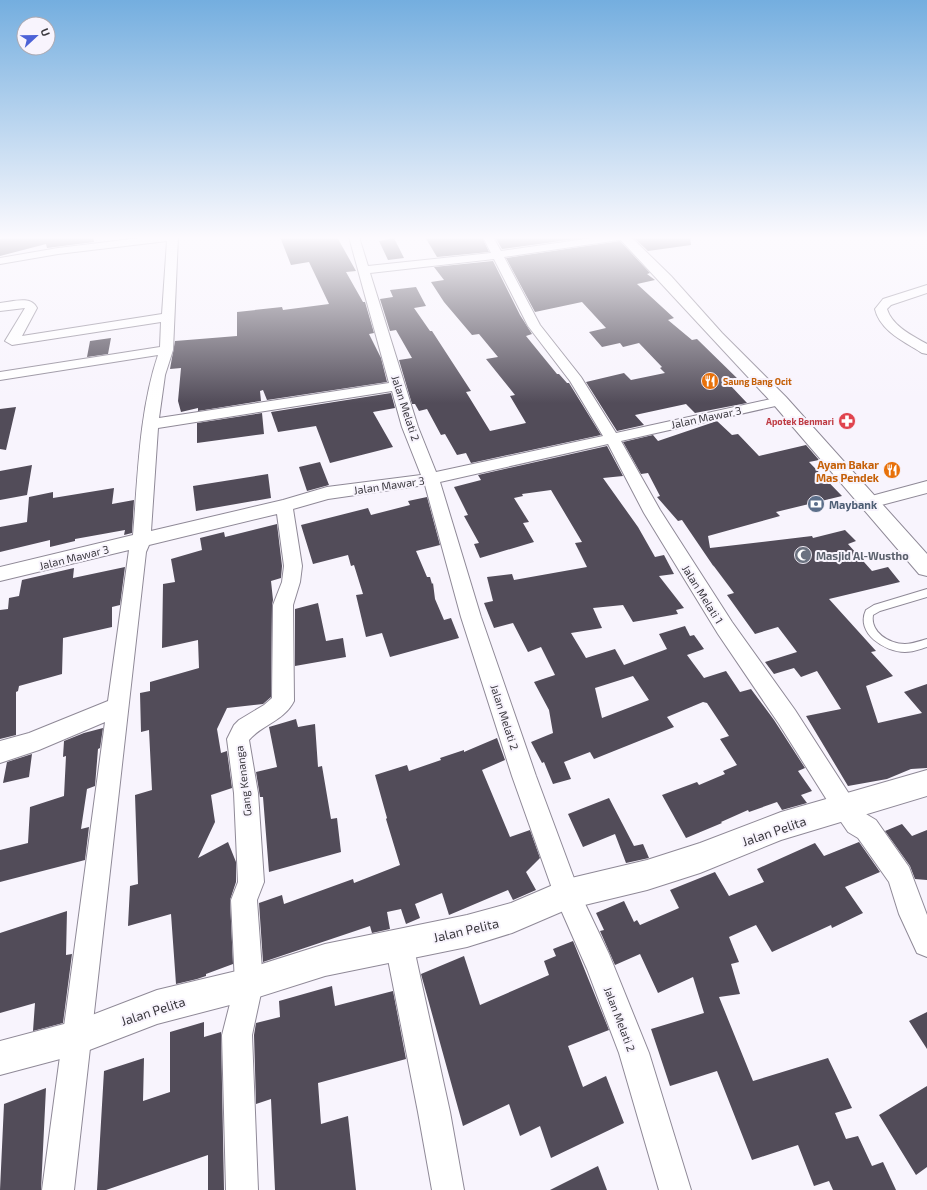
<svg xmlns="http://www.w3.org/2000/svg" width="927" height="1190" viewBox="0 0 927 1190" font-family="'Exo 2',sans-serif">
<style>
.building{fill:#524c59;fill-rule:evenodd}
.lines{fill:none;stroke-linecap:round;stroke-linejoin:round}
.service-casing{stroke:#8f8997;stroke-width:2}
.minor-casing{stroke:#8f8997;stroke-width:2}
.tertiary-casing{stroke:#8f8997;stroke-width:2}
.trunk-casing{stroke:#8f8997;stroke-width:2}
.service{fill:#fff;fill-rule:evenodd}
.minor{fill:#fff;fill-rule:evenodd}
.tertiary{fill:#fff;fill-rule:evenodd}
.trunk{fill:#fff;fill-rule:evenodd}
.labels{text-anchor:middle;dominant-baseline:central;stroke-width:4;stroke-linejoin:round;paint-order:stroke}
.far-food-label{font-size:9px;font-weight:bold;fill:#c56008;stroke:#f8f4fd;text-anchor:start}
.far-health-label{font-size:9px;font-weight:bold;fill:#be3a42;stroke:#f8f4fd;text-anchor:end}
.street-label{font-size:11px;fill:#3b393f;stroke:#f8f4fd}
.food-label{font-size:11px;font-weight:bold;fill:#c56008;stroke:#f8f4fd;text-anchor:end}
.service-label{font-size:11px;font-weight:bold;fill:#4e5e75;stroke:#f8f4fd;text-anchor:start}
.worship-label{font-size:11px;font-weight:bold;fill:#5b616d;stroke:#f8f4fd;text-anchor:start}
.near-street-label{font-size:13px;fill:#3b393f;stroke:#f8f4fd}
</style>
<rect width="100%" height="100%" fill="#f8f4fd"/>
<path class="building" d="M8 237H93L94 242 47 248 46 244 0 256V239Z
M280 237H337L356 271 346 272 363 302H365L374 333 369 334 381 358 387 382 267 400 263 390 260 391 261 401 198 411V408L181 412 178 401 181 368 170 369 175 341 237 336V312L282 307 283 310 329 304 309 262 291 265Z
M425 237H482L489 252 437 257Z
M495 237H590L502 249Z
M633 237H690L691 245 648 251Z
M394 238 404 258 388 260 379 241Z
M620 241 650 273 647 274 655 280 637 284 674 318 668 320 692 340 697 339 742 383 730 385 747 403 695 413 686 404 635 415 644 425 617 431 586 382 624 373 631 380 665 373 660 368 662 367 639 343 623 347 620 343 602 347 589 332 606 328 582 302 535 312 506 258Z
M493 261 520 315 532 334 526 336 557 374H559L567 383H569L601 435 471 463 466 453 457 455 445 434 441 435 427 409 419 411 415 404H412L399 360 412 358 396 330 390 331 380 299 393 297 390 290 416 287 426 306 414 308 430 331H432L471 391 466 392 490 431 526 423 510 396 515 395 486 359 498 357 479 334 472 335 444 302 431 282 444 280 434 267Z
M111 338 108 354 87 357 90 341Z
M391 393 395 408 373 412 393 447 330 463 316 426 278 432 271 412Z
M16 407 6 450 0 449V409Z
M262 413 264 434 197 443V423Z
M717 421 732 435 738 434 759 456 806 445 819 460 809 462 842 496 776 512 780 516 708 536 710 548 812 536 813 538 845 530 856 541 848 544 872 571 888 567 900 582 829 599 876 651 871 652 893 676 866 686 878 723 922 713 904 692 927 684V768L911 769 887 779 848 786 806 716 841 709 817 671 801 677 794 668 774 674 765 662 797 652 778 627 755 634 727 595 734 593 713 565 714 567 682 520 678 521 657 497 660 496 648 473 641 474 623 442 653 435 658 441Z
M607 446 623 476 603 478 638 527 655 557 664 555 674 574 659 576 684 608 676 610 678 614 633 622 623 605 593 608 602 628 571 633 586 658 615 649 624 665 667 649 659 634 685 626 690 636 694 635 704 649 687 655 704 678 726 671 740 692 751 689 774 720 805 768 798 771 812 791 801 795 807 803 782 810 777 802 749 812 748 810 721 822 722 823 686 838 662 795 697 782 699 785 725 774 723 771 737 765 720 739 729 736 707 703 703 702 667 717 674 727 594 759 590 752 564 762 571 779 553 784 544 762 542 763 531 742 553 733 549 710 534 682 555 675 541 647 528 652 513 623 494 628 484 603 493 601 487 577 512 574 514 580 587 567 575 543 582 542 551 490 522 494 523 496 514 498 529 522 523 523 534 542 480 558 474 544 479 543 464 516 468 515 454 487 481 480 478 475ZM633 676 649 700 602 718 595 688Z
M320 462 329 485 307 491 299 467Z
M32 465 27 495 0 500V471Z
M268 474 271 498 196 511 193 486Z
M114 488 112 504 134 500 132 533 124 535 125 530 75 539V541L50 547V540L0 552V527L27 522 29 497 53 492V498Z
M427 497 440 545 416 551 427 577H430L432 584 433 583 435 599 444 620 451 618 459 638 390 657 382 633 366 637 356 595 363 594 354 565 351 566 348 555 313 564 301 525 368 508 371 515 410 505 408 501Z
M277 524 282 566 281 578 271 581 273 600 272 605 271 697 263 704 227 708 217 729 221 753 227 751 232 788 211 795 215 822 198 858 228 842 236 862V882L230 900 233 964 206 974V976L197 979 176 984 171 914 128 926 130 886 138 884 135 795 152 790 149 730 141 732 140 693 150 691V682L199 668 198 640 162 648 163 584 175 582 171 559 202 550 200 538 224 532 225 537Z
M125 567 120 605 112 607V627L63 638 62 674 19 686 18 691 16 692V735L0 739V610L8 609 9 598 19 596 22 580 74 568 73 578Z
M318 603 326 641 343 638 346 657 295 666V609Z
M296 719 298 727 315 724 318 767 322 766 331 819 337 818 341 852 269 872 263 797H260L256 772 277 767 269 727Z
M103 728 100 748 98 749 95 786 87 789 81 829 89 827 85 860 0 882V850L28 843 30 807 64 796 66 756 63 757 64 741 84 733Z
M497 738 505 760 482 770 510 837 530 830 540 858 526 872 536 890 513 900 508 890 449 915 442 893 415 904 420 918 406 924 401 909 387 912 390 929 372 933 370 926 263 962 259 903 282 895 284 904 353 879 354 883 400 865 386 819 387 818 375 775 407 765 409 771 441 760 440 758 464 750V752Z
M32 754 29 777 3 783 7 762Z
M609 798 634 846 643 844 649 858 626 863 615 834 583 847 568 814Z
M902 824 912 836 927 830V880L915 879 910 866 885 831Z
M859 842 880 872 845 887 863 913 832 928 831 925 772 952 756 925 729 937 739 962 731 964 740 994 719 997 753 1081 828 1058 852 1108 835 1113 846 1139 858 1136 872 1166 883 1162 896 1190H833L829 1181 814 1186 798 1145 752 1160 717 1071 670 1086 651 1029 704 1013 693 977 658 993 640 954 615 965 600 931 604 930 596 913 624 901 634 922 637 920 640 925 679 908 670 890 715 872 729 896 764 882 757 869 815 843 824 856Z
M67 911 66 955 72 954 63 1023 33 1031 35 1003 0 1013V933Z
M573 941 609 1030 568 1046 583 1087 606 1076 624 1123 551 1158 540 1126 520 1136 509 1104 463 1126 421 974 464 956 480 1005 549 975 544 961 556 956 553 949Z
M332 986 335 1006 393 991 406 1059 318 1083 321 1124 348 1116 356 1190H275L271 1099 256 1104 254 1035 256 1023 280 1017 279 1001Z
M927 1012V1049L909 1021Z
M204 1022V1037L221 1032 224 1190H208V1155L106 1190H97L104 1071 144 1058 143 1101 170 1092V1032Z
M927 1086V1167L916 1175 879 1115Z
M46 1088 41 1190H0L4 1104Z
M598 1166 607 1190H550Z"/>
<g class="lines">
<g class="service-casing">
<path id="service" d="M927 589V597L880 611 873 615C870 632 889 644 905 644 912 644 920 641 927 639V647C920 649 913 652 905 652 885 652 855 633 866 610L874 605Z"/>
</g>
<g class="minor-casing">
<path id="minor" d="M148 237H178L173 350 165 375 159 418 389 383 349 237H359L368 266 491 253 483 237H493L501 251 599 237H624L619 240 504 257 540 325 581 377 616 433 780 397 785 398 787 401 785 404 780 405 621 441 660 510 732 622 795 710 853 800 866 814 876 820 909 867 927 915V957L917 953 899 914 889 882 858 838 848 832 837 816 779 724 718 634 644 513 608 444 440 482 481 617 536 776 578 889 609 954 649 1053 691 1190H659L619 1053 587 969 554 894 512 776 461 617 425 485 328 499 293 509 302 566 300 582 293 605 294 701C284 721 263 724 249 740L258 793 264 882 257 900 263 984 252 1035 258 1190H226L222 1035 235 984 231 900 238 882 234 793 227 739 234 725 239 720 264 705 272 698 273 605 282 582 284 566 277 514 149 545 146 552 74 1190H42L105 722 39 750 0 763V741L29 733 108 701 129 550 0 581V567L133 535C138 476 139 412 158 355L0 380V372L160 347 161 322 12 345 5 341 25 308 0 311V303C12 302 31 295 37 308L22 336 162 314 167 241 58 254 0 264V258L58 248ZM494 259 528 326 570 381 603 436 436 472 418 427 370 273ZM392 391 402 427 421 475 327 487 283 500 151 531 158 428Z
M927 285V293L891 305 887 309C892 326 913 336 927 344V354L922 353C905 342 880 331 875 309L883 299Z
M927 481V493L870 508 864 506 862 502 864 498Z
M399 930 409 934 413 944 450 1112 464 1190H432L418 1112 385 944 389 934Z"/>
</g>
<g class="tertiary-casing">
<path id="tertiary" d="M927 770V796L781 840 700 873 647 890 568 909 512 933 467 947 325 976 249 1000 157 1024 79 1054 0 1075V1041L79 1020 157 990 249 968 325 944 467 915 511 903 567 879 647 860 700 843 781 812Z"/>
</g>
<g class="trunk-casing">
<path id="trunk" d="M618 237H631L671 276 722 333 786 397 927 554V576L919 574 774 405Z"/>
</g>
<use href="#service" class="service"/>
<use href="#minor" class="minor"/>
<use href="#tertiary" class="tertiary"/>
<use href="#trunk" class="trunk"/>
</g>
<linearGradient id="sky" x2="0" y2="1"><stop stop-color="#74aedf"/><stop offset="0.59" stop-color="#fcfafe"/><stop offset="1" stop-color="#fcfafe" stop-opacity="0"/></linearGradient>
<rect width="927" height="403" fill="url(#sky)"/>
<defs>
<g id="restaurant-disc" transform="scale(0.9)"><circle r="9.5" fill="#e8710a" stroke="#f8f4fd"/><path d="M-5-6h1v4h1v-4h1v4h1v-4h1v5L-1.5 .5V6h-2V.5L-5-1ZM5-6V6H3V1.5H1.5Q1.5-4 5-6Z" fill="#fff"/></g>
<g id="pharmacy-disc" transform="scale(0.9)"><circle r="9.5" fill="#e0444e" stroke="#f8f4fd"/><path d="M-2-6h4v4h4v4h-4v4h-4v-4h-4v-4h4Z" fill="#fff"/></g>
<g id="bank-disc" transform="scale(0.9)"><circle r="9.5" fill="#5c6f8a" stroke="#f8f4fd"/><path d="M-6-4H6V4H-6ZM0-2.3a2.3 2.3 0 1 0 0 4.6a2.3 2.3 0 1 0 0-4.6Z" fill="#fff"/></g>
<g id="mosque-disc" transform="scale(0.9)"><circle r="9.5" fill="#6b7280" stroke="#f8f4fd"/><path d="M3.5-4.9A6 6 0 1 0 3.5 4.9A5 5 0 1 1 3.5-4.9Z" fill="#fff"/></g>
</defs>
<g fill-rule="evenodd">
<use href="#restaurant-disc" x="710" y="381"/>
<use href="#pharmacy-disc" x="847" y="421"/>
<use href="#restaurant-disc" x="892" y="470"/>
<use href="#bank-disc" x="816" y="504"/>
<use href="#mosque-disc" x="803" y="555"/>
</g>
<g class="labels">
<g class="far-food-label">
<text x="723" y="381">Saung Bang Ocit</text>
</g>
<g class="far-health-label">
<text x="834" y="421">Apotek Benmari</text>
</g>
<g class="street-label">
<text transform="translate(406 408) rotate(72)">Jalan Melati 2</text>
<text transform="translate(706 417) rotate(-12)">Jalan Mawar 3</text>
<text transform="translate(389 485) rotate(-8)">Jalan Mawar 3</text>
<text transform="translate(74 557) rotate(-14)">Jalan Mawar 3</text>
<text transform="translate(703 594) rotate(58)">Jalan Melati 1</text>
<text transform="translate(505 717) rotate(72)">Jalan Melati 2</text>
<text transform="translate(243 781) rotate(-97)">Gang Kenanga</text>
<text transform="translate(620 1019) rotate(69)">Jalan Melati 2</text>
</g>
<g class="food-label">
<text x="879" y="464">Ayam Bakar<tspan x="879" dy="13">Mas Pendek</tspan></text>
</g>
<g class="service-label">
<text x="829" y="504">Maybank</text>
</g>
<g class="worship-label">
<text x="816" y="555">Masjid Al-Wustho</text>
</g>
<g class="near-street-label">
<text transform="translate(774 831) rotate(-19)">Jalan Pelita</text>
<text transform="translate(466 930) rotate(-13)">Jalan Pelita</text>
<text transform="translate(153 1011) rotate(-18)">Jalan Pelita</text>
</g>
</g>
<g transform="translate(36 36) rotate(68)"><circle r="19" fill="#f8f4fd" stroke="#aca9b1"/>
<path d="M0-3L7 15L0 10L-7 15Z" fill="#4c62d7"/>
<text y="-6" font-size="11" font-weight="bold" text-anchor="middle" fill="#3b393f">U</text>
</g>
</svg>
